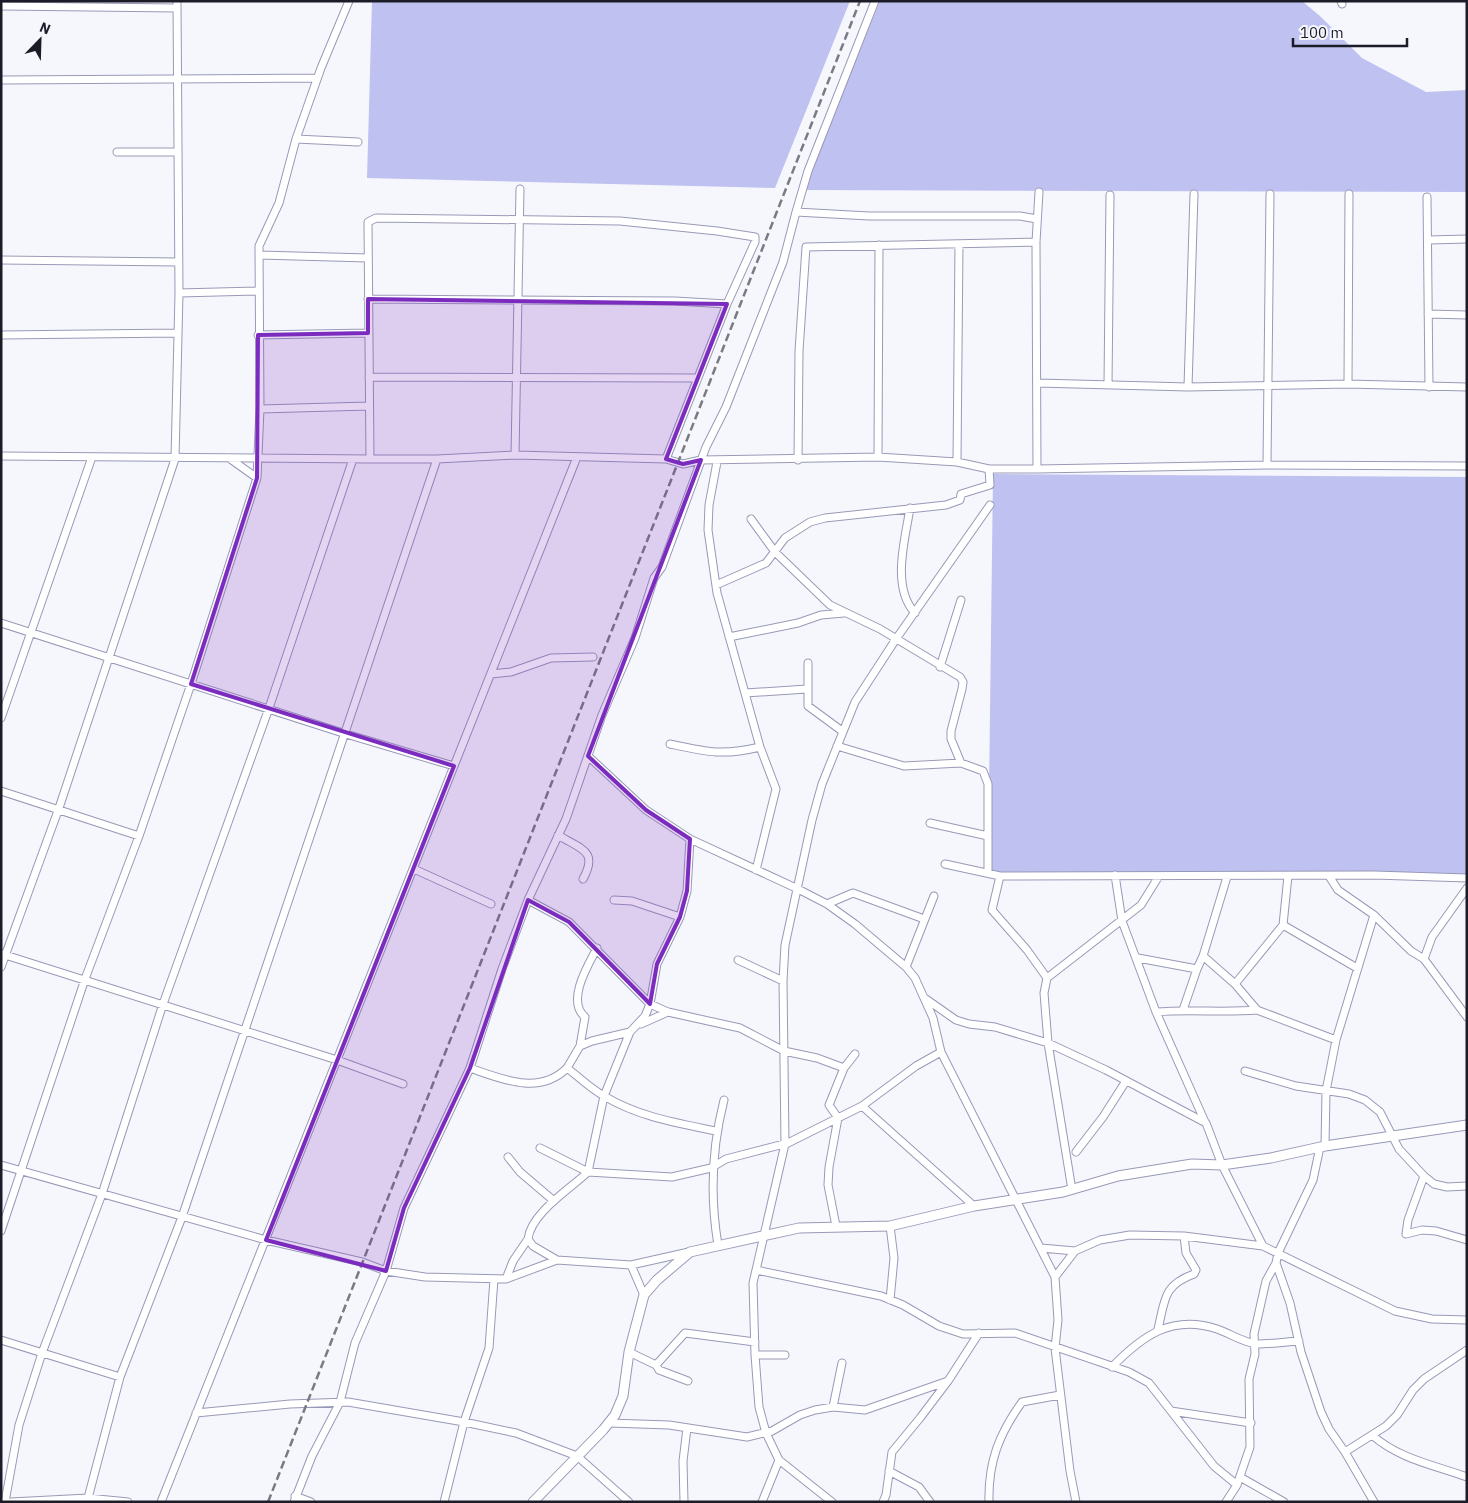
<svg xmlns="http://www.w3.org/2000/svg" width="1468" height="1503" viewBox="0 0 1468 1503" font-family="'IBM Plex Sans',sans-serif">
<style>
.green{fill:#bfc1f1}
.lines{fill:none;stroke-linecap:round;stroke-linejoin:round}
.minor-casing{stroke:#9899b7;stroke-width:9}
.tertiary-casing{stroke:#9899b7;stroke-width:11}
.minor{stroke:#fff;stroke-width:7}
.tertiary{stroke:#fff;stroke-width:9}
.rail{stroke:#797a83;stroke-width:2.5;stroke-dasharray:8 4;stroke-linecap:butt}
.marked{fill:#7b2cbf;fill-opacity:0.2;stroke:#7b2cbf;stroke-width:4;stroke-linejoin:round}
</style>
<rect width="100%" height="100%" fill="#f6f7fd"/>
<path class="green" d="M372 1H850L775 188 367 178Z
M880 1H1302L1320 16 1362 58 1426 92 1467 90V192L803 190Z
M993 474 1467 477V874L988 872Z"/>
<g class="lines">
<g class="minor-casing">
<path id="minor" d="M1341 1 1342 4
M1 6 177 8
M1 80 317 78
M296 139 358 142
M117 152H176
M1427 197 1429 387
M796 212 808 171 875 1
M1429 240 1467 239
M259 255 368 258
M1 260 178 262
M179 293 259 291
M368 299 675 301 727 304
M1428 314 1467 315
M1 335 178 333
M258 335 368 333
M369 377 698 378
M1038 383 1188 387 1348 384 1467 387
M1348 384 1349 194
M1108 385 1110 195
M1188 387 1194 194
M260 409 369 406
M515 455 520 189
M1 456 370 459H437L515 455 666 459 683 464 701 460 878 457 957 462 989 469H1037L1267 465 1467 466
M878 457 879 245
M229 458 257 478
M370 459 368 222 376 218 620 221 717 231 755 237V242L727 304 666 459
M798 460 799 351 806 247 1036 242
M717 462 709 505 708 530 717 593 760 747 776 789 756 870
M957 462 959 244
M1267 465 1270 194
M1037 469 1036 242 1039 192
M910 508C905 540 891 587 915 613
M751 519 775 552 830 605 880 629 960 677 963 682 962 689 951 731V739L961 763
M716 585 766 563 785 538 810 522 825 518 946 505 960 500 961 494 990 485 989 469
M1 623 346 734 454 766
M729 637 798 623 821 615 844 613
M808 663V706L842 731
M940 667 961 600
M491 674 511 672 551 658 593 657
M745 693 807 689
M1 718 92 457
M670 744C707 752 722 756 760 747
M837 746 904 766 961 763 983 771 988 784V872
M588 756 646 810 690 839 798 889 827 904 855 924 906 967 915 978 933 1018 941 1052 1055 1277 1058 1320 1055 1348 1070 1471 1076 1502
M1 791 139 836
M930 823 988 836
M558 835C580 849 599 850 583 879
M945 864 1000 876
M414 869 491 904
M1115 875 1122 921 1156 1012 1205 1122
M1467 888 1432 937 1424 959 1467 1017
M528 900 569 922 650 1004 668 1012 740 1028 784 1051 817 1058 844 1068
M614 900 632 901 680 917
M827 904 853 893 924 919
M1374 915 1411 951 1424 959
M1283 925 1357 968
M2 954 337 1060 403 1084
M1203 956 1227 877
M1138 958 1197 969 1203 956 1235 984 1257 1010 1336 1040
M738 960 783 981
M1 967 59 808 175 459 179 293 177 1
M906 967 934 896
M1047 978 1141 905 1159 876
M1235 984 1283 925 1288 876
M926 999 956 1020 969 1024 995 1027 1048 1043 1106 1070 1206 1123 1222 1165 1263 1246
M1183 1010 1197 969
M1156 1012C1190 1009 1223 1013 1257 1010
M641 1024 668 1012
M580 1046 585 1017C566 1001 588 965 597 948
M470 1068C502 1079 539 1096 567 1068 579 1077 591 1089 604 1096 639 1117 677 1123 716 1131
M567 1068 580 1046 592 1041 630 1032 645 1016 650 1004 657 964 680 917 687 891 690 839
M1245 1071 1296 1086 1349 1094 1365 1100 1380 1112 1399 1149 1424 1176 1434 1184 1447 1187 1467 1186
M862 1106 974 1206
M1325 1146 1326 1091 1336 1040 1374 915 1338 890 1329 876
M1320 1147 1313 1180 1278 1253 1276 1263 1290 1303 1301 1352 1321 1412 1329 1429 1345 1452 1374 1502
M540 1148 588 1172
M1076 1152 1103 1117 1126 1081
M508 1157 520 1172 554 1201
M1 1165 266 1240 362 1262 386 1271 425 1277 506 1279 557 1260 631 1265 644 1295
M588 1172 604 1096 630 1032
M1424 1176 1408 1220 1406 1234 1422 1230 1436 1231 1467 1240
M1072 1190 1048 1043 1044 993 1047 978 1027 950 992 910 1000 876 1374 875 1467 878
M836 1226 828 1185 829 1167 838 1118 829 1105 844 1068 855 1054
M890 1226 894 1258 890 1300
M1 1231 85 979 139 836 191 684 257 478 260 409 259 246 279 203 296 139 321 68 349 1
M718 1245C710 1197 712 1147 724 1100
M1041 1248 1075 1251 1100 1240 1130 1235 1184 1236 1263 1246 1395 1311 1432 1319 1467 1320
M557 1260 533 1246 528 1239C531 1213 570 1189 588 1172L672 1177 711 1168 726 1159 788 1143 862 1106 916 1066 941 1052
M631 1265 689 1252
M756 1270 881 1296 903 1305 939 1326 963 1334 1015 1333 1129 1372 1149 1383 1214 1466 1237 1485
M1055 1277 1075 1251
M506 1279 513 1261 528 1239
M1158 1329C1165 1300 1163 1285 1194 1274L1196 1270 1186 1253 1184 1236
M1 1340 120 1377
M629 1352 656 1365 659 1370 688 1381
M755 1355H785
M656 1365 685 1333 755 1342
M1112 1367C1142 1336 1172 1314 1217 1329 1229 1333 1244 1343 1257 1344 1270 1344 1285 1342 1299 1341
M833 1407 842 1363
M1171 1411 1251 1423
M196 1413 290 1404 348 1402 464 1422 516 1433 577 1456 629 1502
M609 1423 669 1425 747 1437 772 1431 800 1415 815 1410 833 1407 865 1410 948 1381 979 1333
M1372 1435C1399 1459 1434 1465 1467 1477
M1345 1452 1386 1426 1397 1415 1413 1390 1424 1379 1467 1350
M779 1460 766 1433 759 1407 755 1355 753 1283 785 1144 783 981 785 945 812 820 822 784 855 702 896 639 990 505
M889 1471 919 1487 930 1502
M1240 1477 1284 1502
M295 1496 311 1502
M88 1498 120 1377 182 1217 437 459
M5 1502 19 1425 42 1353 102 1194 163 1004 269 708 353 459
M11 1502 88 1498 128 1502
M161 1502 577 457
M294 1502 312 1456 340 1402 355 1343 386 1271 404 1208 470 1068 502 969 528 900 566 819 602 715 635 638 654 578 662 567 706 447 726 407 783 262 796 212 869 216H1020L1037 219
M444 1502 464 1422 489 1348 494 1279
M684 1502 683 1461 687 1428
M762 1502 779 1460 832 1502
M883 1502 886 1495 892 1452 920 1418 948 1381
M989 1502C988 1462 999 1434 1022 1402L1060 1395
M1226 1502 1237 1485 1250 1447 1249 1379 1255 1354 1254 1334 1266 1281 1276 1263"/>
</g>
<g class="tertiary-casing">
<path id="tertiary" d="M533 1502 603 1430 615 1415 623 1396 629 1352 644 1295 657 1280 690 1252 799 1228 890 1226 974 1206 1063 1192 1118 1176 1192 1164 1222 1165 1271 1158 1325 1146 1467 1125"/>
</g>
<use href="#minor" class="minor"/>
<use href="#tertiary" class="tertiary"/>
<path class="rail" d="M268 1502 860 1"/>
</g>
<path class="marked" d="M368 299 727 304 666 459 683 464 701 460 588 756 646 810 690 839 687 891 680 917 657 964 650 1004 569 922 528 900 470 1068 404 1208 386 1271 266 1240 454 766 191 684 257 478 258 335 368 333Z"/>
<rect width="1468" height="1503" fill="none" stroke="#1b1c27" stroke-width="5"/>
<g transform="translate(40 40) rotate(23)" stroke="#f6f7fd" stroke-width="4" paint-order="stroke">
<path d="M0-4L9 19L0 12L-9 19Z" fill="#1b1c27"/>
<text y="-8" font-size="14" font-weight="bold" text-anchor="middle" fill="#1b1c27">N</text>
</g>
<path d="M1293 38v8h114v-8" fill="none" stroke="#1b1c27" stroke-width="2.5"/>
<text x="1300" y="38" font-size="15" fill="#1b1c27" stroke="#f6f7fd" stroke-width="4" paint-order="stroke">100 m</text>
</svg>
